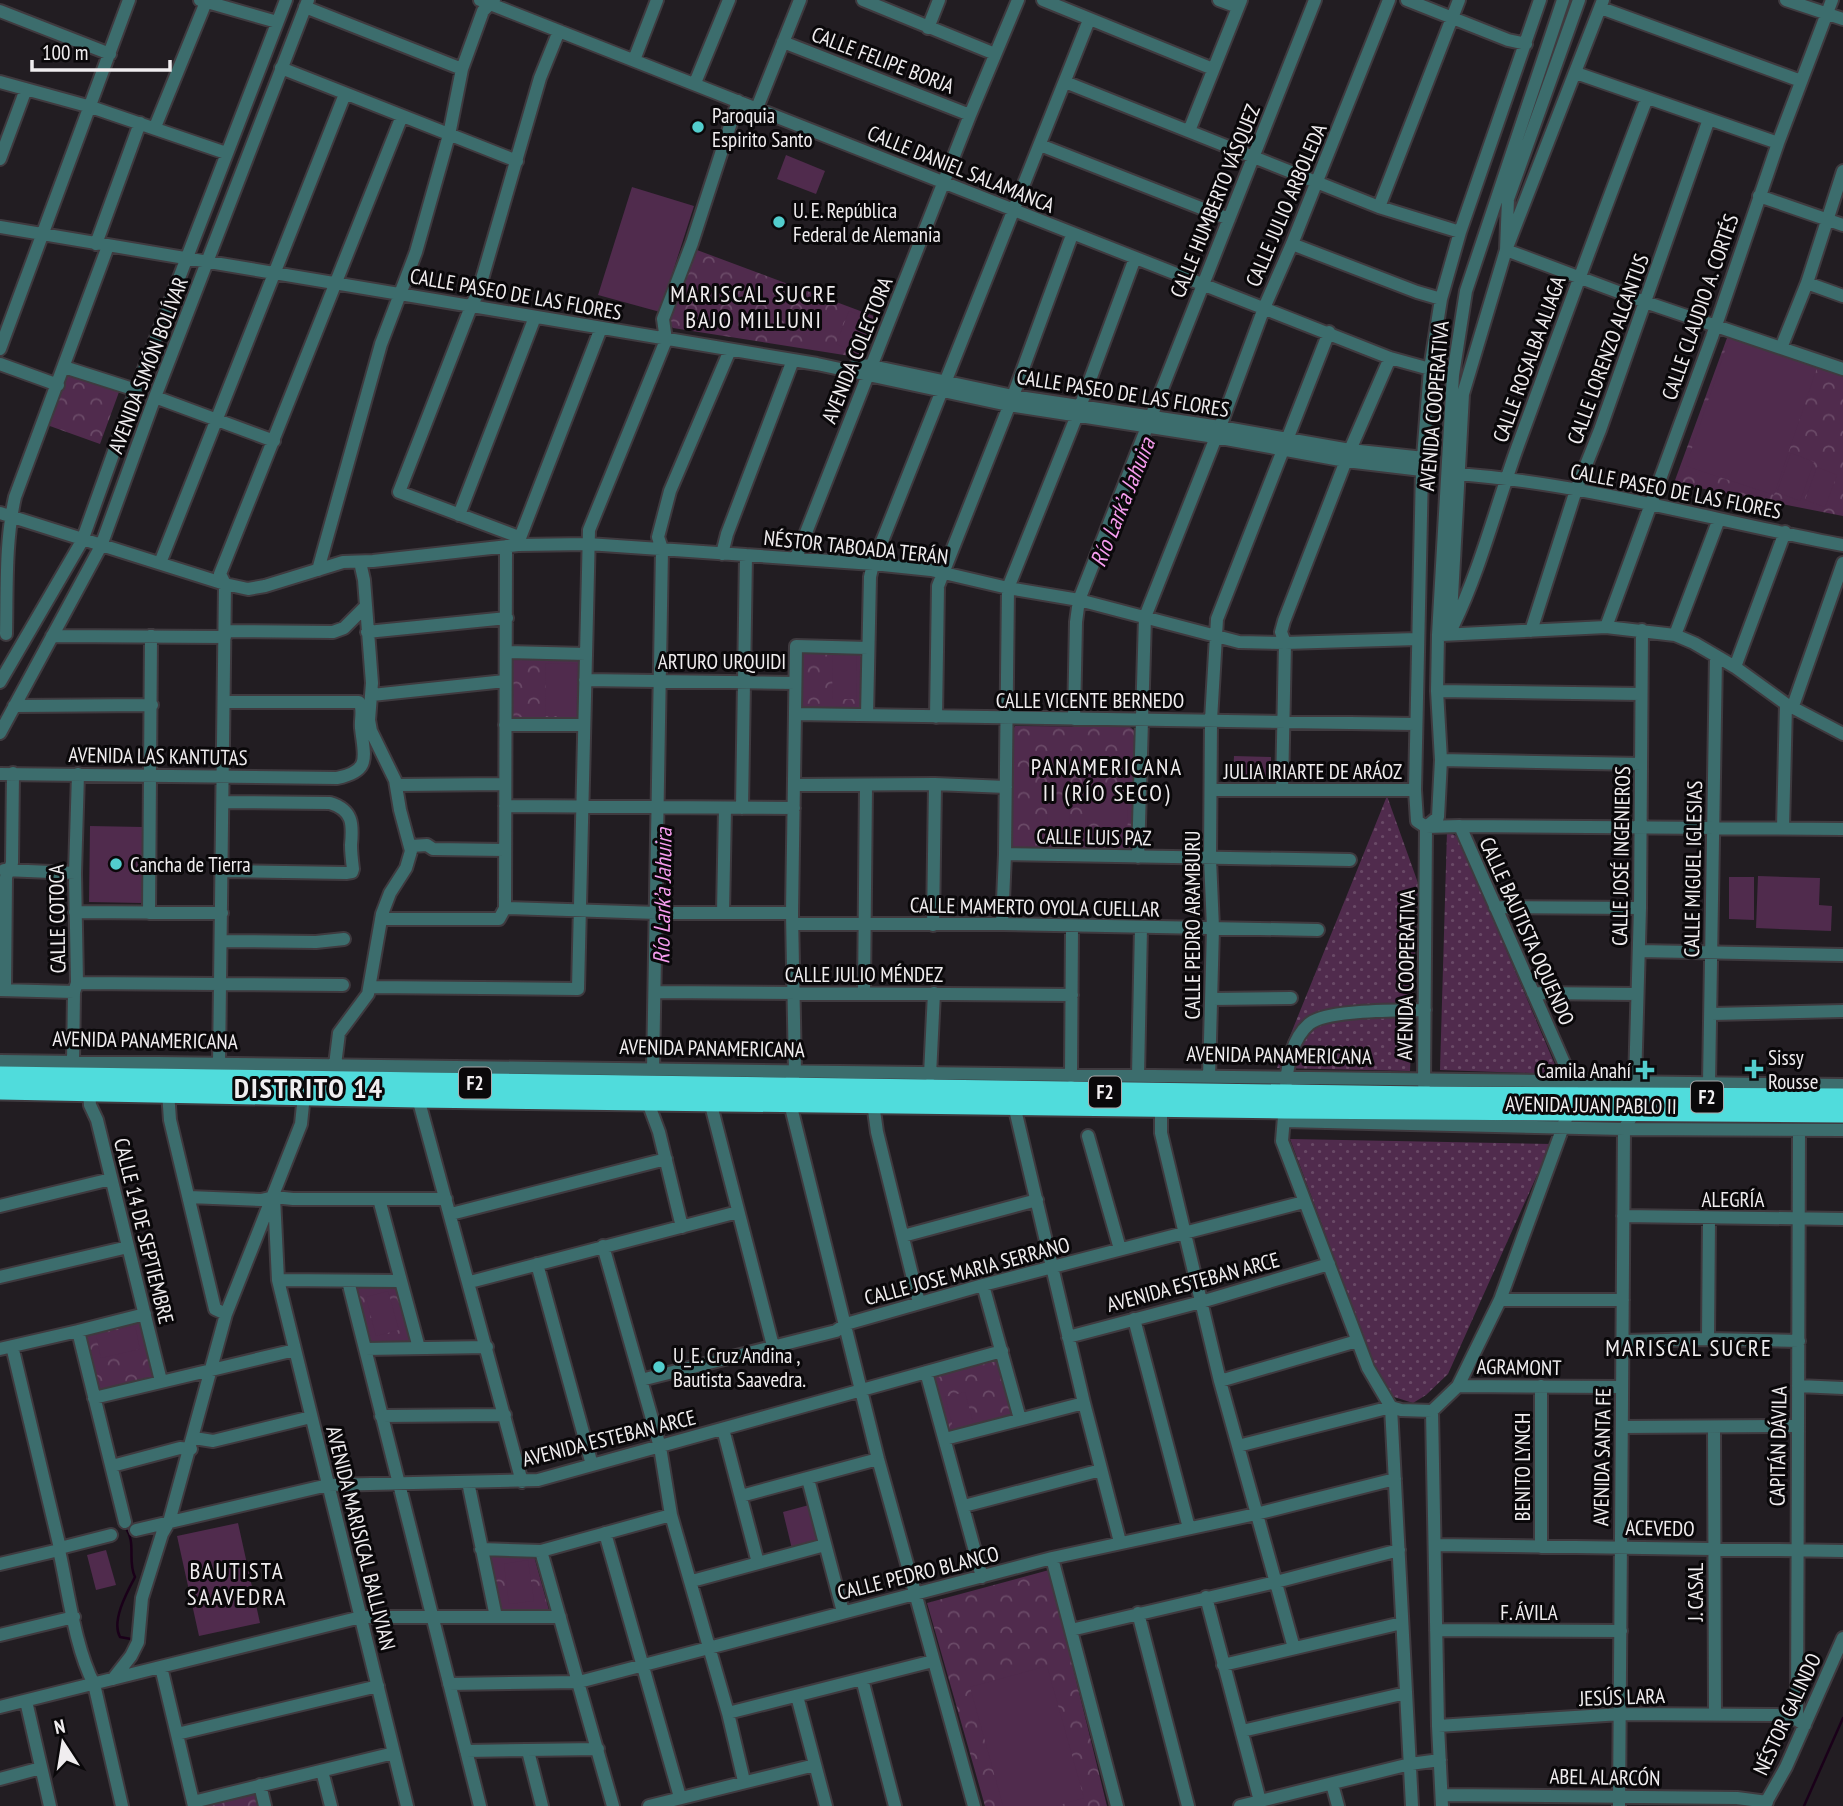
<svg xmlns="http://www.w3.org/2000/svg" width="1843" height="1806" viewBox="0 0 1843 1806" font-family="'PT Sans Narrow',sans-serif">
<style>
.grass{fill:url(#grass-dots)}
.park{fill:url(#park-crowns)}
.pitch{fill:#502b4d}
.lines{fill:none;stroke-linecap:round;stroke-linejoin:round}
.stream{stroke:#1a0019;stroke-width:2.5}
.minor-casing{stroke:#3f3a3f;stroke-width:16}
.highway-casing{stroke:#3f3a3f;stroke-width:23}
.minor{stroke:#3c6d6d;stroke-width:12}
.highway{stroke:#50dcdc;stroke-width:19}
.poi-dot{fill:#52cdcd;stroke:#0a080a;stroke-width:2.5}
.labels{text-anchor:middle;dominant-baseline:central;stroke-width:6;stroke-linejoin:round;paint-order:stroke}
.shield{fill:#0a080a;stroke:#aba8aa;stroke-width:2}
.shield-label{font-size:19px;font-weight:bold;fill:#f0edef}
.street-label{font-size:21px;fill:#f0edef;stroke:#0a080a}
.poi-label{font-size:21px;fill:#f0edef;stroke:#0a080a;text-anchor:start}
.neighbourhood-label{font-size:23px;letter-spacing:2px;fill:#f0edef;stroke:#0a080a}
.water-label{font-size:23px;font-style:italic;fill:#f69cee;stroke:#0a080a}
.district-label{font-size:28px;font-weight:bold;letter-spacing:2px;fill:#f0edef;stroke:#0a080a}
</style>
<defs>
<pattern id="grass-dots" width="8" height="8" patternUnits="userSpaceOnUse" patternTransform="scale(1.75)"><rect width="8" height="8" fill="#502b4d"/><path d="M2 2h.1M6 6h.1" fill="none" stroke="#6a4a67" stroke-width="1.8" stroke-linecap="round"/></pattern>
<pattern id="park-crowns" width="20" height="18" patternUnits="userSpaceOnUse" patternTransform="scale(1.75)"><rect width="20" height="18" fill="#502b4d"/><path d="M2 6a3 3 0 1 1 6 0M12 15a3 3 0 1 1 6 0" fill="none" stroke="#6a4a67"/></pattern>
</defs>
<rect width="100%" height="100%" fill="#221d22"/>
<path class="grass" d="M1387 796 1418 883 1410 1071 1277 1068Z
M1447 831 1458 837 1559 1074 1440 1070Z
M1290 1139 1551 1144 1448 1374 1426 1395 1413 1403 1391 1396 1376 1370Z"/>
<path class="park" d="M697 250 879 318 863 358 673 328 670 325V321Z
M1731 327 1843 369V516L1674 483Z
M66 374 119 392 100 444 47 425Z
M805 652 858 653 862 656 861 707 858 709 802 707 803 654Z
M514 656 581 659 578 721 511 719V658Z
M1015 726 1130 727 1135 731 1133 848 1129 851 1015 850 1010 844 1012 731Z
M355 1284 396 1285 412 1343 369 1344Z
M140 1322 153 1379 98 1392 84 1336Z
M997 1356 1014 1415 947 1434 930 1376Z
M486 1556H534L549 1610 499 1612Z
M1049 1570 1107 1806H985L927 1603Z
M255 1790 261 1806H199Z"/>
<path class="pitch" d="M786 155 825 171 816 194 777 179Z
M632 187 694 206 660 312 598 295Z
M849 311 870 319 857 352 836 344Z
M1731 333 1819 362 1774 495 1686 466Z
M1791 453 1814 462 1800 501 1777 492Z
M1817 467 1837 475 1825 507 1805 500Z
M833 654 857 655 856 699H832Z
M546 663 577 664 576 716H545Z
M1234 756 1271 757V779L1233 778Z
M1048 805 1070 806 1069 840 1047 839Z
M1104 807H1128L1127 844H1104Z
M90 826 143 827 142 903 89 902Z
M1758 876 1820 878 1819 905 1832 906 1831 931 1756 928Z
M1729 877H1754V920L1729 919Z
M388 1291 399 1330 376 1336 366 1297Z
M135 1326 140 1349 101 1358 96 1335Z
M965 1392 974 1426 954 1431 945 1397Z
M809 1505 818 1542 792 1549 783 1512Z
M238 1523 260 1623 199 1636 177 1536Z
M106 1550 116 1585 96 1590 87 1555Z
M528 1560 534 1601 509 1604 504 1564Z
M1047 1666 1084 1798 1056 1806H1003L970 1687Z"/>
<g class="lines">
<path class="stream" d="M663 907 664 815 669 812
M661 967 662 917
M125 1527C137 1543 127 1561 135 1577 127 1592 111 1621 120 1637L131 1639
M1804 1806 1843 1718"/>
<g class="minor-casing">
<path id="minor" d="M200 0 277 22
M480 0 1390 358 1430 369
M863 0 995 54
M1043 0 1213 69
M1219 0 1238 7
M1407 0 1508 40 1526 44
M1579 0 1508 199 1506 250 1645 302 1843 369
M1786 0 1843 19
M305 7 462 69
M1601 8 1801 81
M0 11 110 54
M928 28 939 0
M783 42 970 115
M634 60 657 0
M281 68 517 161
M1576 73 1778 143
M0 82 91 107 226 153
M1065 82 1379 207 1460 232
M695 83 729 0
M757 108 800 0
M155 127 206 2
M1189 131 1241 0
M1040 145 1229 219
M0 159 26 89
M1759 196 1843 225
M1379 207 1459 0
M0 227 817 364 1008 405 1215 437 1346 461 1422 470
M96 244 140 123
M1292 244 1417 292 1441 299
M1807 283 1843 296
M1781 348 1807 283 1843 171
M0 349 129 0
M0 364 58 385
M856 365 872 366 1013 396 1220 427 1350 450 1424 458
M64 367 136 390
M155 397 274 441
M1458 474C1588 484 1715 521 1843 545
M0 513 225 584 248 589 265 586 343 562 373 561 518 545 588 544 873 564 931 570 1008 588 1079 600 1239 642 1285 643 1417 639
M459 515 535 317
M519 537 399 492 472 304 478 293 540 78 559 31
M518 543 601 328
M722 554 727 534 793 360
M796 558 970 115 1018 0
M160 563 345 94
M318 570 381 344 416 252 449 135 462 69 483 11 494 0
M1453 626C1480 570 1495 510 1516 451 1559 333 1602 215 1647 98
M1606 627 1712 337 1778 143 1832 0
M225 631 333 632 344 628 365 607
M1531 631 1576 490 1600 430 1709 119
M367 632 507 618
M6 634C7 588 5 542 15 497L108 246
M1450 634 1463 394 1506 250 1603 0
M1441 635 1606 627 1675 635 1694 643 1735 667 1786 704 1843 734
M1675 635 1719 519
M52 636 225 637
M506 652 586 654
M1735 667 1785 532
M585 680 795 683
M0 682 82 541 136 390 286 0
M1437 691 1640 694
M372 695 505 681
M14 706 152 705
M1793 706 1843 563
M795 714 1415 724
M867 715 870 577 873 564 1089 20
M936 717 938 586 1013 396 1072 235
M1074 719 1076 622 1079 600 1315 0
M505 725H584
M0 733 101 546 155 397 308 0
M1441 760 1641 764
M0 774 337 778C372 771 364 756 361 728 360 719 364 709 359 702H224
M396 785 505 784
M795 785 935 784 1006 787
M1211 790H1415
M1282 790 1285 643 1281 632 1284 621 1350 450 1390 358
M505 806 794 808
M742 808 746 555
M1460 826 1843 829
M1426 827 1460 826 1572 1081V1087
M1426 827 1438 817 1441 760 1437 691 1438 635 1453 375 1466 291 1563 0
M1426 827 1417 821 1415 790 1422 470 1430 369 1441 299 1460 232 1540 0
M1783 828 1786 704
M411 846 427 845 433 849 505 850
M1005 854 1350 860
M1138 857 1145 617 1220 427 1264 308 1292 244 1389 0
M4 870 75 873
M222 871 346 873 352 872 353 869C352 861 351 853 351 845 353 824 353 810 330 803L223 802
M1495 907 1640 908
M505 908 657 913H792
M75 912 222 913
M149 913 151 636
M723 913 725 808
M381 919H499L505 908 506 546
M794 924H1002L1318 930
M1002 924 1005 854 1008 588 1077 415 1135 258
M933 925 935 784
M222 941 316 942 344 939
M1639 951 1843 955
M77 983 343 985
M370 987 578 989 589 530 666 340 663 319 692 243 738 101
M0 990 74 992
M5 990 6 877 12 863 13 773
M655 992 1072 995
M864 992 866 785
M1533 993 1637 994
M1212 999 1291 998
M1711 1014 1843 1011
M0 1061 1843 1085
M73 1063 74 992 77 983 75 873 78 774
M219 1064 225 584 220 574 402 116
M335 1065 339 1033 368 994 382 914 390 893 406 868 411 851 400 810 395 780 371 731 369 720 372 683 364 580 360 562
M930 1075 934 993
M650 1076 653 1070 662 549 658 537 670 491 730 350
M1071 1076 1072 926
M1138 1076 1141 927
M1209 1077 1213 928 1210 859 1211 720 1217 619 1329 332
M792 1078 795 1073 792 913 796 646 868 648
M1635 1082 1640 908 1642 630
M1286 1083C1288 1063 1292 1039 1309 1024 1326 1009 1400 1011 1425 1010
M1709 1083 1716 656
M1424 1085 1426 827
M89 1091 90 1105 97 1120 161 1381
M168 1092 170 1120 215 1309 226 1314
M646 1097 659 1132 682 1227
M418 1098 522 1482
M789 1099 878 1459 974 1806
M710 1101 773 1346
M873 1103 877 1132 919 1303
M1014 1105 1084 1403 1120 1542
M1285 1105 1282 1141 1368 1368 1391 1407 1412 1806
M1161 1107V1133L1220 1381 1294 1648
M1284 1121 1624 1129 1843 1130
M1088 1136 1120 1249
M189 1197 261 1200 274 1197 293 1199H446
M274 1197 278 1280 407 1806
M379 1199 419 1348
M0 1206 111 1179
M451 1214 666 1159
M1623 1216 1843 1219
M903 1236 1037 1200
M603 1246 660 1447 671 1515 728 1713 744 1781
M537 1264 592 1465
M0 1277 128 1247
M278 1280 399 1281
M348 1281 480 1806
M470 1282 738 1212
M983 1285 1020 1419
M1500 1300H1623
M1134 1319 1189 1528
M1068 1337 1201 1302 1329 1264
M1708 1339 1709 1219
M1623 1341 1708 1339 1799 1341
M12 1346 60 1548 59 1550C68 1590 75 1648 94 1684L122 1806
M0 1349 78 1331
M365 1349 487 1347
M926 1372 982 1577
M641 1380 836 1331 846 1324 983 1285 1304 1202
M1220 1381 1357 1341
M1458 1386 1622 1387
M1541 1386V1547
M1798 1386 1843 1388
M94 1398 295 1350
M1432 1411 1438 1726 1442 1806
M381 1416 505 1415
M1622 1427 1798 1426
M1714 1427 1715 1714
M723 1429 758 1563
M194 1438 213 1441 311 1417
M945 1439 1084 1403
M1238 1446 1391 1407 1401 1410 1432 1411 1458 1386 1500 1300 1571 1105
M112 1466 180 1448 191 1449
M808 1479 843 1612
M468 1482 496 1617
M741 1496 878 1459
M964 1506 1101 1470
M125 1522 78 1331 145 1314
M136 1530 328 1485 538 1480 1002 1351
M605 1533 680 1797
M1435 1545 1843 1551
M60 1548 111 1535
M481 1549 541 1551 671 1515
M541 1551 613 1806
M1052 1558 1117 1806
M0 1564 59 1550
M692 1581 825 1545
M1206 1597 1260 1801
M1138 1613 1188 1806
M1071 1630 1276 1582 1399 1550
M1436 1630 1621 1631
M0 1635 74 1617
M1223 1665 1402 1623
M161 1667 194 1806
M113 1679 131 1656 138 1642 142 1598 162 1534 169 1522 226 1314 301 1124 304 1095
M862 1679 895 1806
M449 1684 579 1682 1052 1558 1256 1514 1395 1479
M797 1696 826 1806
M26 1701 50 1806
M0 1707 361 1617H560
M728 1713 933 1661
M1797 1720 1799 1130
M1438 1726 1621 1714 1777 1715 1797 1720 1805 1725
M1242 1731 1406 1693
M177 1734 378 1686
M466 1751 598 1749
M528 1751 542 1806
M322 1771 331 1806
M0 1779 41 1768
M1332 1784 1338 1806
M260 1785 265 1806
M1442 1795 1737 1798 1767 1802
M193 1802 394 1753
M649 1806 815 1765
M1240 1806 1410 1764 1440 1760
M1619 1806 1624 1129 1635 1111
M1764 1806 1786 1767 1843 1638"/>
</g>
<g class="highway-casing">
<path id="highway" d="M0 1076 1423 1096 1843 1098
M0 1090 418 1098 1285 1109 1843 1113"/>
</g>
<use href="#minor" class="minor"/>
<use href="#highway" class="highway"/>
</g>
<g class="poi-dot">
<circle cx="698" cy="127" r="7"/>
<circle cx="779" cy="222" r="7"/>
<circle cx="116" cy="864" r="7"/>
<path d="M1750.5 1058.5h7v7h7v7h-7v7h-7v-7h-7v-7h7z"/>
<path d="M1641.5 1059.5h7v7h7v7h-7v7h-7v-7h-7v-7h7z"/>
<circle cx="659" cy="1367" r="7"/>
</g>
<g class="labels">
<g class="shield">
<rect x="459" y="1067.5" width="32" height="31" rx="5"/>
<rect x="1089" y="1076.5" width="32" height="31" rx="5"/>
<rect x="1691" y="1081.5" width="32" height="31" rx="5"/>
</g>
<g class="shield-label">
<text x="475" y="1083">F2</text>
<text x="1105" y="1092">F2</text>
<text x="1707" y="1097">F2</text>
</g>
<g class="street-label">
<text transform="translate(883 60) rotate(21)">CALLE FELIPE BORJA</text>
<text transform="translate(961 169) rotate(22)">CALLE DANIEL SALAMANCA</text>
<text transform="translate(1215 201) rotate(-68)">CALLE HUMBERTO VÁSQUEZ</text>
<text transform="translate(1286 205) rotate(-67)">CALLE JULIO ARBOLEDA</text>
<text transform="translate(516 294) rotate(10)">CALLE PASEO DE LAS FLORES</text>
<text transform="translate(1700 307) rotate(-71)">CALLE CLAUDIO A. CORTÉS</text>
<text transform="translate(1608 349) rotate(-70)">CALLE LORENZO ALCANTUS</text>
<text transform="translate(857 350) rotate(-68)">AVENIDA COLECTORA</text>
<text transform="translate(1529 359) rotate(-70)">CALLE ROSALBA ALIAGA</text>
<text transform="translate(148 365) rotate(-69)">AVENIDA SIMÓN BOLÍVAR</text>
<text transform="translate(1123 393) rotate(9)">CALLE PASEO DE LAS FLORES</text>
<text transform="translate(1434 406) rotate(-85)">AVENIDA COOPERATIVA</text>
<text transform="translate(1676 491) rotate(11)">CALLE PASEO DE LAS FLORES</text>
<text transform="translate(856 547) rotate(6)">NÉSTOR TABOADA TERÁN</text>
<text x="722" y="661">ARTURO URQUIDI</text>
<text x="1090" y="700">CALLE VICENTE BERNEDO</text>
<text transform="translate(158 756) rotate(1)">AVENIDA LAS KANTUTAS</text>
<text x="1313" y="771">JULIA IRIARTE DE ARÁOZ</text>
<text transform="translate(1094 837) rotate(1)">CALLE LUIS PAZ</text>
<text transform="translate(1621 856) rotate(-89)">CALLE JOSÉ INGENIEROS</text>
<text transform="translate(1693 869) rotate(-89)">CALLE MIGUEL IGLESIAS</text>
<text transform="translate(1035 907) rotate(1)">CALLE MAMERTO OYOLA CUELLAR</text>
<text transform="translate(57 919) rotate(-91)">CALLE COTOCA</text>
<text transform="translate(1192 925) rotate(-90)">CALLE PEDRO ARAMBURU</text>
<text transform="translate(1527 931) rotate(66)">CALLE BAUTISTA OQUENDO</text>
<text x="864" y="974">CALLE JULIO MÉNDEZ</text>
<text transform="translate(1406 975) rotate(-89)">AVENIDA COOPERATIVA</text>
<text transform="translate(145 1040) rotate(1)">AVENIDA PANAMERICANA</text>
<text transform="translate(712 1048) rotate(1)">AVENIDA PANAMERICANA</text>
<text transform="translate(1279 1055) rotate(1)">AVENIDA PANAMERICANA</text>
<text transform="translate(1591 1105) rotate(1)">AVENIDA JUAN PABLO II</text>
<text x="1733" y="1199">ALEGRÍA</text>
<text transform="translate(144 1231) rotate(76)">CALLE 14 DE SEPTIEMBRE</text>
<text transform="translate(967 1271) rotate(-15)">CALLE JOSE MARIA SERRANO</text>
<text transform="translate(1193 1282) rotate(-15)">AVENIDA ESTEBAN ARCE</text>
<text transform="translate(1519 1367) rotate(1)">AGRAMONT</text>
<text transform="translate(609 1438) rotate(-14)">AVENIDA ESTEBAN ARCE</text>
<text transform="translate(1778 1446) rotate(-89)">CAPITÁN DÁVILA</text>
<text transform="translate(1602 1457) rotate(-89)">AVENIDA SANTA FE</text>
<text transform="translate(1522 1467) rotate(-90)">BENITO LYNCH</text>
<text transform="translate(1660 1528) rotate(1)">ACEVEDO</text>
<text transform="translate(361 1538) rotate(76)">AVENIDA MARISICAL BALLIVIAN</text>
<text transform="translate(918 1573) rotate(-14)">CALLE PEDRO BLANCO</text>
<text transform="translate(1695 1592) rotate(-90)">J. CASAL</text>
<text x="1529" y="1612">F. ÁVILA</text>
<text transform="translate(1622 1697) rotate(-2)">JESÚS LARA</text>
<text transform="translate(1787 1714) rotate(-65)">NÉSTOR GALINDO</text>
<text transform="translate(1605 1777) rotate(1)">ABEL ALARCÓN</text>
</g>
<g class="poi-label">
<text x="712" y="115">Paroquia<tspan x="712" dy="24">Espirito Santo</tspan></text>
<text x="793" y="210">U. E. República<tspan x="793" dy="24">Federal de Alemania</tspan></text>
<text x="130" y="864">Cancha de Tierra</text>
<text x="1768" y="1057">Sissy<tspan x="1768" dy="24">Rousse</tspan></text>
<text x="1631" y="1070" text-anchor="end">Camila Anahí</text>
<text x="673" y="1355">U_E. Cruz Andina ,<tspan x="673" dy="24">Bautista Saavedra.</tspan></text>
</g>
<g class="neighbourhood-label">
<text x="754" y="293">MARISCAL SUCRE<tspan x="754" dy="26">BAJO MILLUNI</tspan></text>
<text x="1107" y="766">PANAMERICANA<tspan x="1107" dy="26">II (RÍO SECO)</tspan></text>
<text x="1689" y="1347">MARISCAL SUCRE</text>
<text x="237" y="1570">BAUTISTA<tspan x="237" dy="26">SAAVEDRA</tspan></text>
</g>
<g class="water-label">
<text transform="translate(1122 502) rotate(-68)">Río Lark’a Jahuira</text>
<text transform="translate(662 896) rotate(-89)">Río Lark’a Jahuira</text>
</g>
<g class="district-label">
<text x="309" y="1087">DISTRITO 14</text>
</g>
</g>
<g transform="translate(63 1743) rotate(348)" stroke="#0a080a" stroke-width="5" paint-order="stroke">
<path d="M0-5L12 26L0 18L-12 26Z" fill="#f0edef"/>
<text y="-10" font-size="19" font-weight="bold" text-anchor="middle" fill="#f0edef">N</text>
</g>
<path d="M32 60v10h138v-10" fill="none" stroke="#f0edef" stroke-width="3.5"/>
<text x="42" y="60" font-size="21" fill="#f0edef" stroke="#0a080a" stroke-width="5" paint-order="stroke">100 m</text>
</svg>
